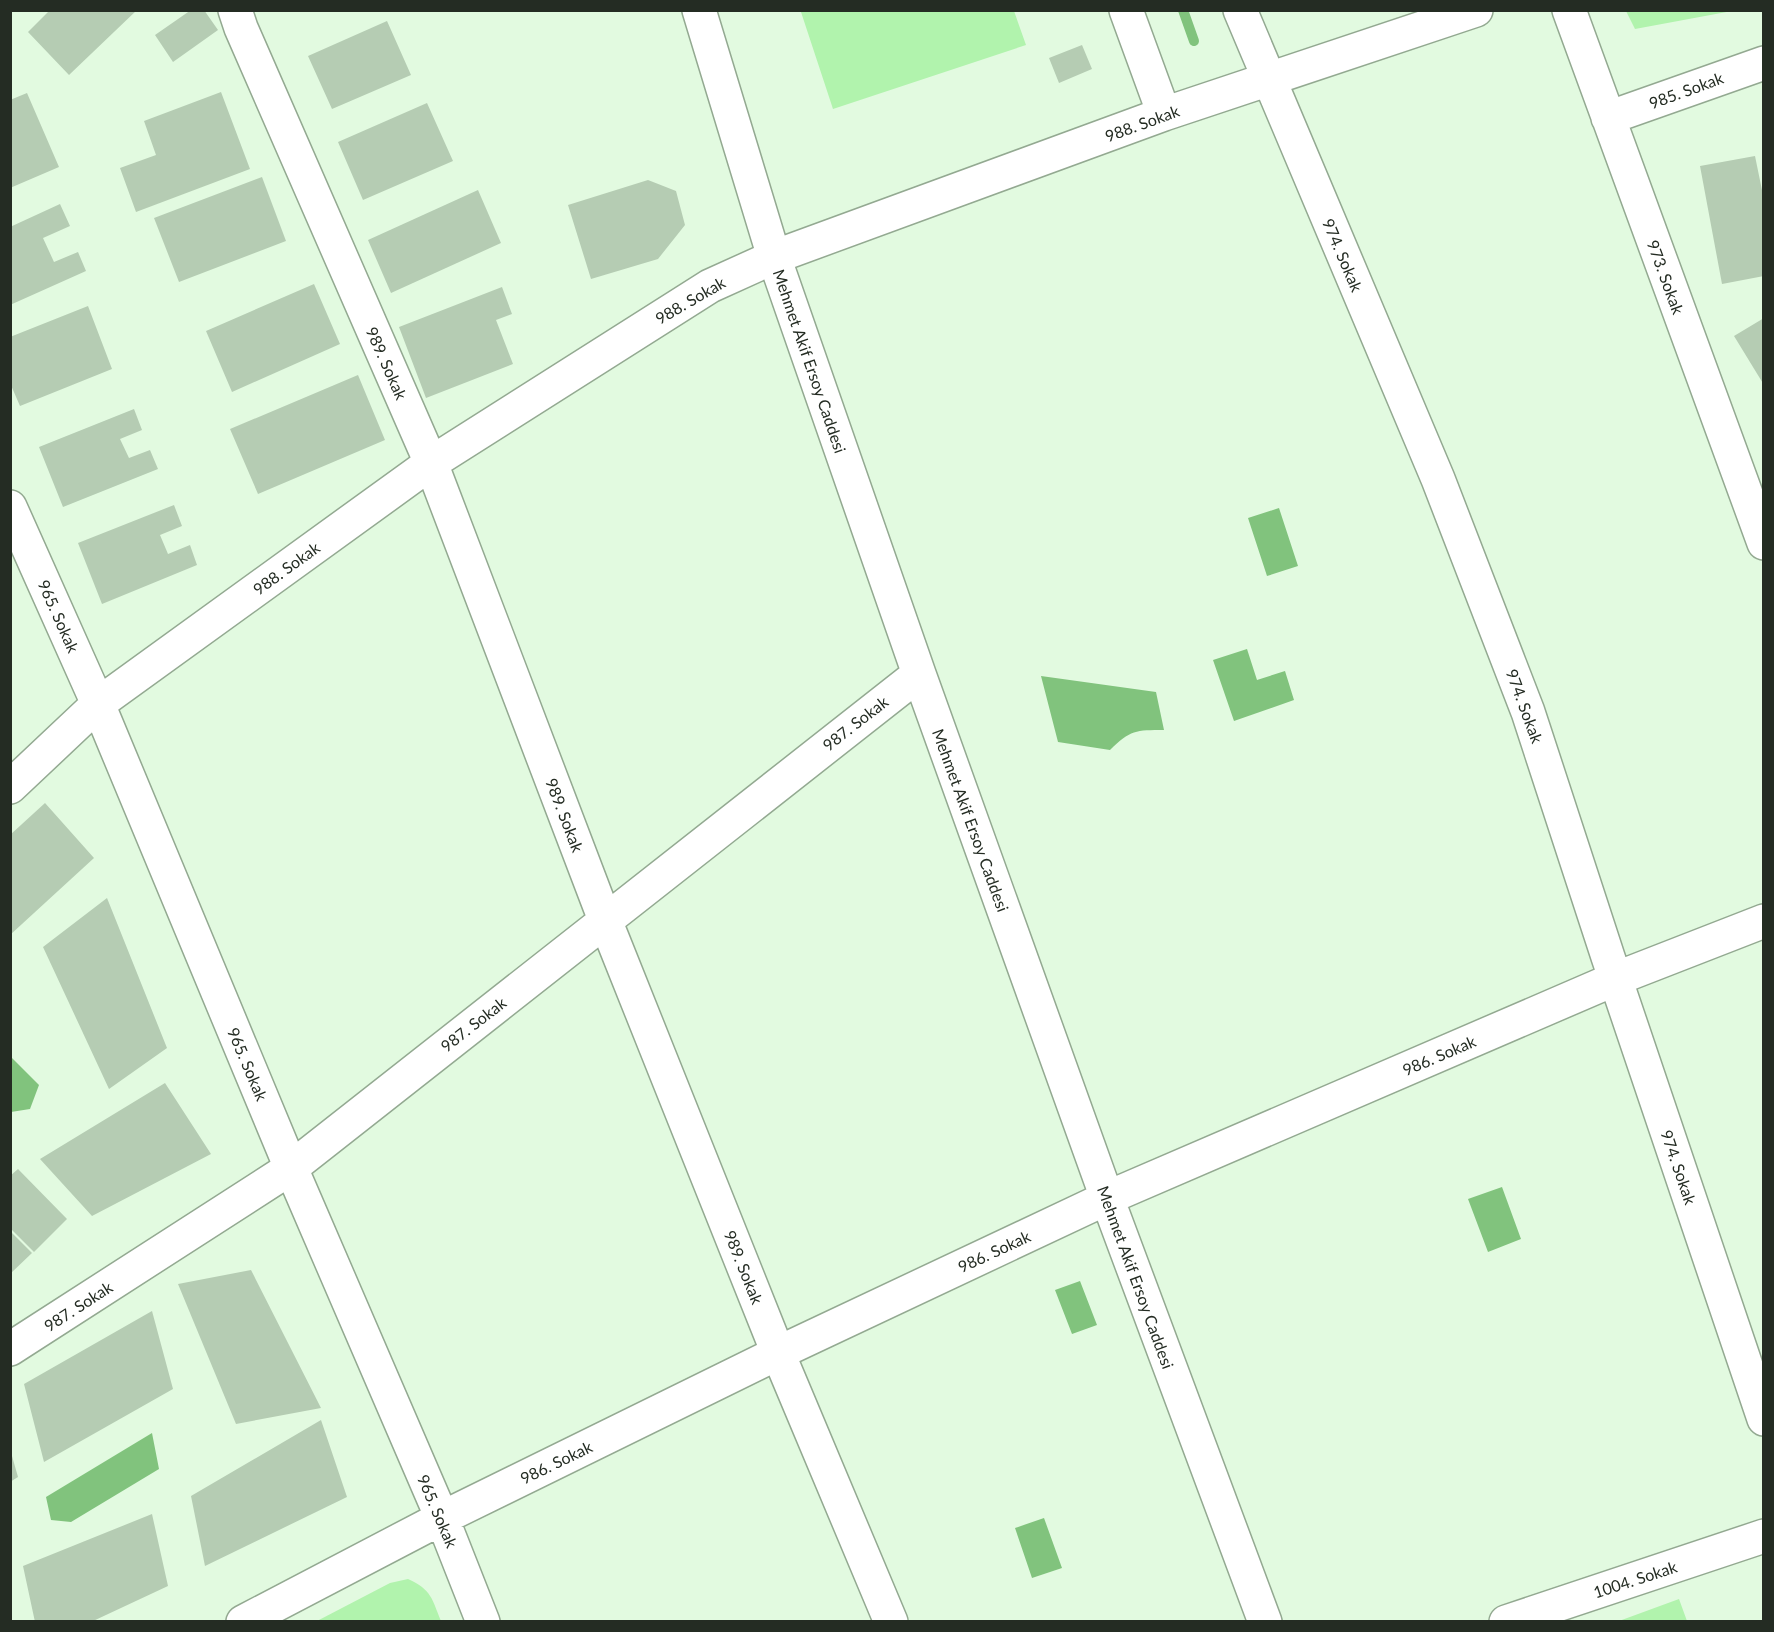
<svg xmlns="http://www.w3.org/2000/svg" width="1774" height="1632" viewBox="0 0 1774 1632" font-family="Lato,sans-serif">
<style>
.green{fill:#b1f3ad}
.water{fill:#81c37d}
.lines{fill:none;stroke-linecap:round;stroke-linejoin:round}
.stream{stroke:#81c37d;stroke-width:10}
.building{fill:#b5ccb3}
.minor-casing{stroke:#93a991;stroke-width:36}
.minor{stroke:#fff;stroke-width:33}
.labels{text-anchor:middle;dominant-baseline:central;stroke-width:5;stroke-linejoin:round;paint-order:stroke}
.street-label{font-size:16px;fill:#242c23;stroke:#fff}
</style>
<rect width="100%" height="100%" fill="#e2fae0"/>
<path class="green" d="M805 10 1014 11 1026 45 833 109 801 12Z
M1626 11H1732L1635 29Z
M408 1579C432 1590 432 1599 441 1621H317L390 1583Z
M1679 1599 1687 1621H1619Z"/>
<path class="water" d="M1279 508 1298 566 1267 576 1248 518Z
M1247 649 1257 680 1285 671 1294 700 1234 721 1213 660Z
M1041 676 1156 692 1164 730C1136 730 1130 730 1110 750L1058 742Z
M10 1056 39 1085 30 1109 11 1112Z
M1502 1187 1521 1239 1488 1252 1468 1199Z
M1080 1281 1097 1325 1072 1334 1055 1290Z
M152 1433 159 1469 71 1522 51 1520 46 1497Z
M1044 1518 1062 1568 1032 1578 1015 1528Z"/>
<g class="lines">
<path class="stream" d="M1183 10 1194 41"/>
</g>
<path class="building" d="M50 10H137L69 75 28 32Z
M191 10H204L218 30 173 62 155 35Z
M387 21 411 75 332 109 308 56Z
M1082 45 1092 69 1059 83 1049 58Z
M221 92 250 169 136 212 120 168 156 155 144 121Z
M27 93 59 167 10 188V100Z
M427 103 453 161 363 200 338 142Z
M1755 156 1764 200V276L1722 284 1700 166Z
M262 177 286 241 179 282 154 218Z
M648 180 676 191 685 225 658 259 591 279 568 205Z
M478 190 501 243 391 293 368 240Z
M60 204 70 226 43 238 54 262 78 252 86 271 10 305V227Z
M314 284 340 344 232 392 206 331Z
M502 287 512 314 496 320 513 364 426 398 399 327Z
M88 306 112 369 20 406 10 383V337Z
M1764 318V385L1734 336Z
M358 375 385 440 258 494 230 429Z
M134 409 142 430 120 439 129 458 150 450 158 469 63 507 39 447Z
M174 505 182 526 160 535 168 554 190 545 197 565 102 604 78 543Z
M45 803 94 858 10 935V835Z
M107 898 167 1048 109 1089 43 947Z
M165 1083 211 1154 92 1216 40 1159Z
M18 1169 67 1219 34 1252 10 1228V1176Z
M10 1231 32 1253 10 1274Z
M251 1270 321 1408 236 1424 178 1284Z
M152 1311 173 1389 44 1462 24 1384Z
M321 1420 347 1497 205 1566 191 1496Z
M10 1449 18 1477 10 1482Z
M152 1514 168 1586 91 1622H35L23 1566Z"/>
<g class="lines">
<g class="minor-casing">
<path id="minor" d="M235 10 241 28 431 463 605 920 778 1353 891 1622
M699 10 774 257 919 674 1107 1198 1265 1622
M1126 10 1164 114
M1240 10 1438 479 1528 712 1608 957 1764 1419
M1569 10 1764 543
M1608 118 1764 63
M10 507 98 704 291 1168 442 1518 483 1622
M10 787 98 704 431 463 710 286 774 257 1164 114 1476 10
M10 1349 291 1168 919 674
M243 1622 442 1518 778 1353 1107 1198 1615 979 1764 921
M1506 1622 1764 1536"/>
</g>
<use href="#minor" class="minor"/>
</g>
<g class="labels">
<g class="street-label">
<text transform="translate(1686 90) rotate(-20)">985. Sokak</text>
<text transform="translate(1142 123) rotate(-20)">988. Sokak</text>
<text transform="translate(1343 255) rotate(67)">974. Sokak</text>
<text transform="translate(1666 277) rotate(70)">973. Sokak</text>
<text transform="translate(690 300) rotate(-30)">988. Sokak</text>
<text transform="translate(810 361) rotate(71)">Mehmet Akif Ersoy Caddesi</text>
<text transform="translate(387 363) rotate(66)">989. Sokak</text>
<text transform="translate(286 568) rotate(-36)">988. Sokak</text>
<text transform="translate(59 616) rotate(66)">965. Sokak</text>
<text transform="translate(1525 706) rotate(70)">974. Sokak</text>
<text transform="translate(855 723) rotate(-38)">987. Sokak</text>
<text transform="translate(565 815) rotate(69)">989. Sokak</text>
<text transform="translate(971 820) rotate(70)">Mehmet Akif Ersoy Caddesi</text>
<text transform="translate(473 1024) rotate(-38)">987. Sokak</text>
<text transform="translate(1439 1055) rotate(-23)">986. Sokak</text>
<text transform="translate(248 1064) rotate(67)">965. Sokak</text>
<text transform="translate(1679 1167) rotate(71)">974. Sokak</text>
<text transform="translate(994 1251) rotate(-25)">986. Sokak</text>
<text transform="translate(744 1267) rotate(68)">989. Sokak</text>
<text transform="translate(1136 1277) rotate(70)">Mehmet Akif Ersoy Caddesi</text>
<text transform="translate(78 1306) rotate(-33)">987. Sokak</text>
<text transform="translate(556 1462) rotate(-26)">986. Sokak</text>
<text transform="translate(438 1511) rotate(67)">965. Sokak</text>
<text transform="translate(1635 1579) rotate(-18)">1004. Sokak</text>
</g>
</g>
<rect width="1774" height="1632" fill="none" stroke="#242c23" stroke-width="24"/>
</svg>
